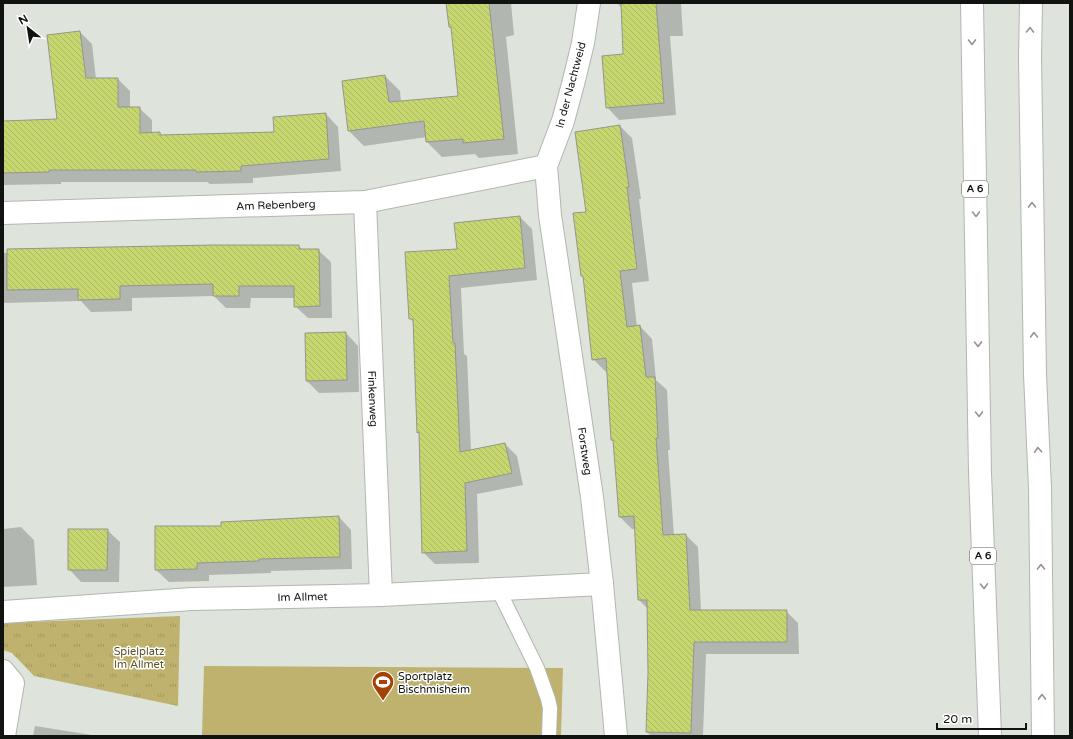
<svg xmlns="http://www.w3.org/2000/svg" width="1073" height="739" viewBox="0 0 1073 739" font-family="'Varela Round',sans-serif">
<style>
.park{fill:url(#park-tufts)}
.pitch{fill:#bfb26f}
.shadow{fill:#0003}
.building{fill:url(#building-back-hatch);stroke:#94968d}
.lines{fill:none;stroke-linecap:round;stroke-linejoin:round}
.lane-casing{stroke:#b1b7af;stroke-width:16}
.street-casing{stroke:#b1b7af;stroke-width:24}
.highway-casing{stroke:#b1b7af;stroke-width:24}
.lane{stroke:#fff;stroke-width:14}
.street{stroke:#fff;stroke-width:22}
.highway{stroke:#fff;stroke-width:22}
.oneway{stroke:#949593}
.labels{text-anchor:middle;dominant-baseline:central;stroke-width:3;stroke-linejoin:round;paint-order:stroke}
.shield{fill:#fff;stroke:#585a58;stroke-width:1}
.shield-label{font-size:10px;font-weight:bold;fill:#111310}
.street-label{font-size:11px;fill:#111310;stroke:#fff}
.park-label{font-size:11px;fill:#5c5327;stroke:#fff}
.poi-label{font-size:11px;fill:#111310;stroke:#fff;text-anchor:start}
</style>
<defs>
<pattern id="park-tufts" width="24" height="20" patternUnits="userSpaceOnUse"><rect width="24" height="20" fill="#bfb26f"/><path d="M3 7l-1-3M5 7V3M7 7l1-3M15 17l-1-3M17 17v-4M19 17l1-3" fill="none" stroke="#a3985f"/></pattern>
<pattern id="building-back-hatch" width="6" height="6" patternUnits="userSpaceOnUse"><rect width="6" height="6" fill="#c7d770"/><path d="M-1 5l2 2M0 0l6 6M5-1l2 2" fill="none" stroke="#aab860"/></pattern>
</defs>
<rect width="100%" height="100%" fill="#dee4dc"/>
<path class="park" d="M180 616 178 706 34 676 12 653 3 650V623Z"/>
<path class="pitch" d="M204 666 563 668 561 736H202Z"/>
<path class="shadow" d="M447 3H511L514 35 506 37 518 154 479 158 475 154 442 157 427 142V137L364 146 349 131 343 82 385 76 400 91 401 102 459 97 452 29 449 27Z
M617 3H681L683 36H670L676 115 619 120 607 107 624 55 622 8Z
M80 32 92 44 96 79H118L130 91V108H139L152 120V133H160L163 136 275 133 326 114 338 127 341 171 253 178V183L210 184 207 182H61V184L3 185V122L58 120Z
M620 126 632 138 641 199H639L649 281 632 283 637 327 640 326 652 339 656 380 667 390 670 450H668L674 536 686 535 698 547 701 611H786L798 623 799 654H706L703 736H651L647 732 649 673 648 609 639 600 635 529H632L620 517 614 443 612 440 608 371 606 372 593 359 584 278 582 275 587 212Z
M520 217 532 229 537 280 461 288 464 354 467 356 471 451 505 444 517 456 523 485 477 494 479 563 435 564 423 552 420 434 418 432 414 323 410 318 458 250Z
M299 246 303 250H318L331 262 332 318H308L295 306V298H251L250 308H226L214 296 132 298V311L91 312 81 301 3 303V253Z
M346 333 358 346 359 392 319 393 307 381 306 334Z
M339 517 351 530 352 569 271 571V573L209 575V581L169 582 156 570 222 527Z
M21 527 34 540 37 585 3 587V529Z
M107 530 120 542 119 582H81L69 569Z
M35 726 98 736H33Z"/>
<path class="building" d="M446 3H489L504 139 463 143V139L426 142 424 121 348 131 342 81 385 75 389 102 458 96 451 27H449Z
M621 3H656L664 103 606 108 602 56 623 54Z
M80 31 86 78H118V107H140V133L160 132V135L274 132 273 117 326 113 329 159 241 166V171L196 172V170H49V172L3 173V121L57 119 47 35Z
M620 125 629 187H627L637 269 620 271 627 327 640 325 646 377H655L658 438H656L663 535 686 534 690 610H787V642H694L691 733 646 732 648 673 647 600H638L634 516 619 517 613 440H611L606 358 592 360 583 276H581L573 213 586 212 575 132Z
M520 216 525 268 449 276 453 343H455L460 452 505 443 512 473 465 483 467 551 422 553 419 432 417 433 413 319H409L405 252 457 249 454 223Z
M213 245H299V249H319L320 306 294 307V286H239V296H213V284L120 286V299L78 300V289L7 290V249Z
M346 332 347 380 306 381 305 333Z
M339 516 340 557 259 559V561L197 563V569L155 570V526H221V522Z
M68 529H108L107 570H68Z"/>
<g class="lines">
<g class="lane-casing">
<path id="lane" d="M498 589 537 668 548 699 550 708 549 736"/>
</g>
<g class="street-casing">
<g id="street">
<path id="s1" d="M589 3 583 43 573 84 563 121 546 166 550 215 592 497 602 584 616 736"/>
<path id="s2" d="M365 202 381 595"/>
<path id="s3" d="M3 213 365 202 546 166"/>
<path id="s4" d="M3 612 192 599 381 595 602 584"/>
<path d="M3 671 13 683 4 736"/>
</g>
</g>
<g class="highway-casing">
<path id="highway" d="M972 3 980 473 990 736
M1031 3 1030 57 1035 374 1040 489 1043 736"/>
</g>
<use href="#lane" class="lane"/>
<use href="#street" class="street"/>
<use href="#highway" class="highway"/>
</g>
<defs><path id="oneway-chevron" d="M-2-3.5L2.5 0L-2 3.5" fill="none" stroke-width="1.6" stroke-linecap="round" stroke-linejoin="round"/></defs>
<g class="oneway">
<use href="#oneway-chevron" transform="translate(1030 30) rotate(-89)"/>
<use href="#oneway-chevron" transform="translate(972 42) rotate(89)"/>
<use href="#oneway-chevron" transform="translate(1032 205) rotate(-91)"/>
<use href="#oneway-chevron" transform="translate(976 214) rotate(89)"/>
<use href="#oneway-chevron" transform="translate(1034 335) rotate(-91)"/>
<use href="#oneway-chevron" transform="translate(978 344) rotate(89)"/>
<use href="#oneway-chevron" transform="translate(979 414) rotate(89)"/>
<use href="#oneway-chevron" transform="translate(1038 450) rotate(-93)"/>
<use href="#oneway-chevron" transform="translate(1041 567) rotate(-91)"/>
<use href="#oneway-chevron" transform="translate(984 586) rotate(88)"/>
<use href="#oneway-chevron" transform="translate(1042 697) rotate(-91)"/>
</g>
<defs>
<g id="stadium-pin" transform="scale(1.15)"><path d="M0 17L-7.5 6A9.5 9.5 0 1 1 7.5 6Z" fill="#a44105" stroke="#fff"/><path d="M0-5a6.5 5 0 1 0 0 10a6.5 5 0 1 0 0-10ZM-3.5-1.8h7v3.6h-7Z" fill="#fff"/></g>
</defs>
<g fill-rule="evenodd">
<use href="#stadium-pin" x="383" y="682"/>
</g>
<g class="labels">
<g class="shield">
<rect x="962" y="181" width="26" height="16" rx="3"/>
<rect x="970" y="548" width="26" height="16" rx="3"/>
</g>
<g class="shield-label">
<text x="975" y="189">A 6</text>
<text x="983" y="556">A 6</text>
</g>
<g class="street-label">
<text transform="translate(571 85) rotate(-75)">In der Nachtweid</text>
<text stroke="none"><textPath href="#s3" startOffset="273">Am Rebenberg</textPath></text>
<text stroke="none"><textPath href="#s2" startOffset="197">Finkenweg</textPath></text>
<text stroke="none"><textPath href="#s1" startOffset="457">Forstweg</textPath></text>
<text stroke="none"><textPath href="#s4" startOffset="300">Im Allmet</textPath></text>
</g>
<g class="park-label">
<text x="139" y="651">Spielplatz<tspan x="139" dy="13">Im Allmet</tspan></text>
</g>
<g class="poi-label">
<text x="398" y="676">Sportplatz<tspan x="398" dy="13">Bischmisheim</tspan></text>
</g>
</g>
<rect width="1073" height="739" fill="none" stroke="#111310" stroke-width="8"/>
<g transform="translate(28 28) rotate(330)" stroke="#ffffff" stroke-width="3" paint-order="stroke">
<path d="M0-3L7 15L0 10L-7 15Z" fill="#111310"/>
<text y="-6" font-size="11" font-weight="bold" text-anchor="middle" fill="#111310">N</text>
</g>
<path d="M937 723v6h89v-6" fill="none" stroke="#111310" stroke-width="2"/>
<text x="943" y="723" font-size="12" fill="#111310" stroke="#ffffff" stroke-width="3" paint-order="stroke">20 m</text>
</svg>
